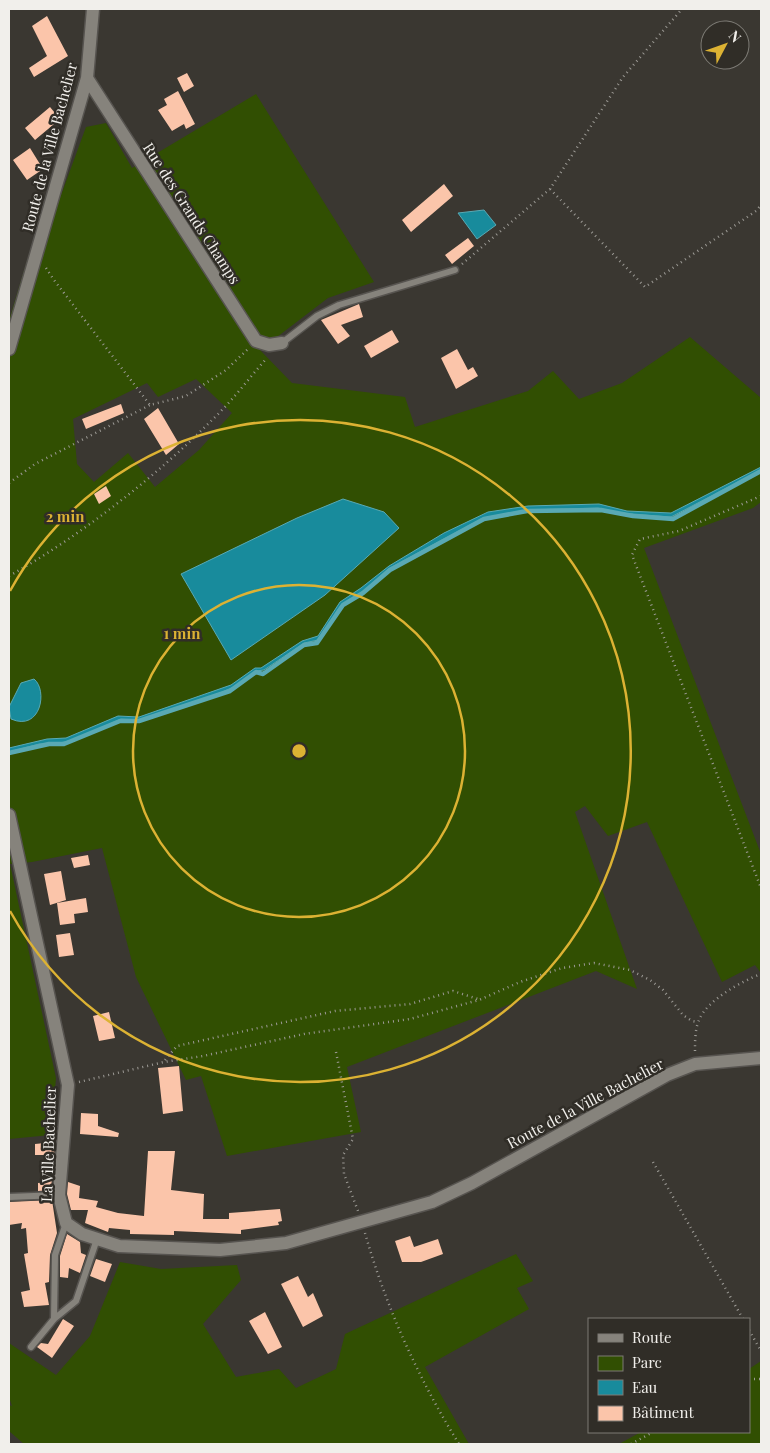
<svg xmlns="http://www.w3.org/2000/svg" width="770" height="1453" viewBox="0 0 770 1453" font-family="'Playfair Display',serif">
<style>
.green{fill:#314f02;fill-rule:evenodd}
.water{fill:#188b9c;stroke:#59a9b4}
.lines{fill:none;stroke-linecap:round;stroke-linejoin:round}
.stream{stroke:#59a9b4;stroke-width:4.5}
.building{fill:#fbc5aa}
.lane-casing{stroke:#575450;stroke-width:9}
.street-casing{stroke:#575450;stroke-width:15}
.path{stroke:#9c9a95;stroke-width:2.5;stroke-dasharray:1 4;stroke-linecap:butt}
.lane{stroke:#86837c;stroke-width:6}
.street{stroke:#86837c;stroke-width:12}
.ring{fill:none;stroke:#dcb233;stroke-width:2.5}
.labels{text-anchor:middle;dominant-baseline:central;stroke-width:5;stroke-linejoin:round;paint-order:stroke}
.street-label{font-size:15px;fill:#f1efeb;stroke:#302d27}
.centre{fill:#dcb233;stroke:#302d27;stroke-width:2.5}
.ring-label{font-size:15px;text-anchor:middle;font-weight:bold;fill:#dcb233;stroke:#302d27;stroke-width:5;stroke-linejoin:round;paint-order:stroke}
</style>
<rect width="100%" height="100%" fill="#3a3731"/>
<path class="green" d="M256 94 374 282 328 298 260 350 292 383 405 397 415 427 528 391 553 371 579 399 622 383 690 337 761 398V502L753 508 644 548 761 854V973L755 965 722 982 647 822 608 836 585 806 575 812 637 989 596 971 347 1067 361 1132 227 1156 201 1076 186 1080 136 977 102 848 32 862 10 864 56 1078 51 1135 9 1139V320L38 225 49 228 86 127 106 123 132 168ZM196 379 232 413 199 450 155 487 128 453 94 482 77 464 73 419 147 383 158 397Z
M516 1254 533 1281 517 1288 529 1309 425 1367 469 1444H24L9 1431V1405L12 1406 9 1397V1343L56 1375 90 1336 120 1262 161 1269 237 1265 241 1280 203 1324 236 1377 279 1369 296 1388 336 1369 345 1334Z
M761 1361V1444H619L641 1432H749V1369Z"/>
<path class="water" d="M484 210 496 225 477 239 458 213Z
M761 467V470L671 517 620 513 598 508 526 510 483 518 388 569 365 590 341 605 318 640 304 643 264 670 256 671 238 685 220 693 140 720 121 719 73 740 55 744H39L9 752V748L47 739 66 738 118 716 139 717 231 685 255 668H261L302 641 318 636 340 602 361 588 389 566 444 533 488 512 528 506 599 504 627 511 671 513Z
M343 499 384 512 399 528 325 595 231 660 181 574 297 518Z
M34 679C48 690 41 732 11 719L9 707 21 683Z"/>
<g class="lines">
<path class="stream" d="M9 753 49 744H64L120 721H139L230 691 256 672 263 674 304 645 317 643 343 605 363 593 390 570 484 519 527 511 601 510 633 516 673 519 761 471"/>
</g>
<path class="building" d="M47 16 68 56 34 77 29 68 47 56 32 26Z
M187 73 194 86 184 92 177 78Z
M178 91 195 124 186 129 184 124 172 131 158 110 167 105 164 99Z
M50 107 60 119 35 140 25 128Z
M30 148 43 169 27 180 13 160Z
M444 184 453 196 411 232 402 220Z
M468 238 474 246 452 264 445 255Z
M359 304 363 317 341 325 350 336 338 344 321 320Z
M392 330 399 342 371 358 364 346Z
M457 349 468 370 473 367 478 376 456 389 441 358Z
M121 404 124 413 86 429 82 419Z
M158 408 179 444 166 455 144 419Z
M106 486 111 496 99 504 94 494Z
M88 855 90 865 74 868 71 858Z
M61 871 66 900 50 905 44 874Z
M86 898 88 912 74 914 75 923 60 925 57 903Z
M70 933 74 955 59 957 56 935Z
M109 1012 115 1038 99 1041 93 1016Z
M179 1066 183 1111 163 1114 158 1068Z
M81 1113 98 1114V1126L119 1133 118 1137 80 1134Z
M55 1142 54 1157 46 1159 44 1155H35V1144Z
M148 1151H175L171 1190 204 1194 203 1219H229V1213L280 1209 282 1221 278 1222 279 1225 241 1230V1234L174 1231V1235L130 1234V1230L109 1228 108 1232 85 1223 88 1210H71L67 1194 68 1182 80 1186 79 1198 98 1201 96 1207 118 1213 144 1216Z
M49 1176 52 1177 51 1190 38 1191V1183L47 1182Z
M52 1200 57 1233 50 1255 49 1282 45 1283 49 1305 24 1307 21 1292 30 1290 24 1254 28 1253 26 1228 21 1229 22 1223 9 1225V1202Z
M67 1234 80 1242 81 1253 86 1255 80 1273 69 1268 68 1278 60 1277V1256Z
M410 1236 414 1247 438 1239 443 1254 421 1262H402L395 1241Z
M96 1259 112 1264 105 1282 90 1276Z
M298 1276 308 1297 313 1293 323 1316 303 1327 281 1284Z
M265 1312 282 1347 268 1354 249 1321Z
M63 1319 74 1326 52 1358 37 1347 41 1343 48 1344Z"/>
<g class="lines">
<g class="lane-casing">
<path id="lane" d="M282 343 317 316 339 305 455 270
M9 1197 59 1195
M54 1319 55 1255 66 1223
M31 1347 54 1319 76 1301 97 1239"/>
</g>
<g class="street-casing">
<path id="street" d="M87 78 256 341 269 345 282 343
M9 349 87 78 93 9
M9 815 68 1085 59 1195 66 1223 82 1234 119 1246 220 1250 286 1243 432 1202 472 1183 667 1075 695 1064 761 1058"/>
</g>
<path class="path" d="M550 189 645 287 756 211 761 205
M462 264 550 189 623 77 682 9
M46 268 54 280 150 405 186 396 226 370 248 349
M9 483 35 464 150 405
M761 496 679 531 640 539 632 555 761 888
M9 576C79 537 157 476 214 418 233 400 249 378 267 358
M695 1051C695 1041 695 1029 699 1020 707 1000 742 981 761 974
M336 1052 353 1139 343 1155 344 1174 358 1211
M165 1060 177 1046 335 1011 410 1004 453 991 478 999
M79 1082 164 1062 203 1056 304 1034 410 1019 479 1000 520 982 562 968 594 963 630 970 650 980 663 990 683 1015 692 1021 698 1022
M653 1162 743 1319
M365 1233C386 1307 418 1378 459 1444
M749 1330 761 1351
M749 1379H761
M631 1444 653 1432"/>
<use href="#lane" class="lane"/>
<use href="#street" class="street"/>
</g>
<g class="ring">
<circle cx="299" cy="751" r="166"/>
<path d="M10 591A331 331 0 1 1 10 911"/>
</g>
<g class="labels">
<g class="street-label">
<text transform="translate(49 147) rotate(-75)">Route de la Ville Bachelier</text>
<text transform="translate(192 213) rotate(57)">Rue des Grands Champs</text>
<text transform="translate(585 1103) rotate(-28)">Route de la Ville Bachelier</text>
<text transform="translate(48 1144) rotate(-88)">La Ville Bachelier</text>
</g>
</g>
<circle cx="299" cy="751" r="8" class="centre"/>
<g class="ring-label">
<text x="65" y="522">2 min</text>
<text x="182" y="639">1 min</text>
</g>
<rect width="770" height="1453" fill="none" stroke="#f1efeb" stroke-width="20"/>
<rect x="588" y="1318" width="162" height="115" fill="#302d27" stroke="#7d7b75"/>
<rect x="598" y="1334" width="25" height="8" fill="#86837c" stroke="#7d7b75"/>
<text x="632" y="1343" font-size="15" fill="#f1efeb">Route</text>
<rect x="598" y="1356" width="25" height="15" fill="#314f02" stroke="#7d7b75"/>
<text x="632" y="1368" font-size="15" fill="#f1efeb">Parc</text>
<rect x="598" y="1380" width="25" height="15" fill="#188b9c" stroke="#7d7b75"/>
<text x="632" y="1393" font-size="15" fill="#f1efeb">Eau</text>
<rect x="598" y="1406" width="25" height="15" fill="#fbc5aa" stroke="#7d7b75"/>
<text x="632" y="1418" font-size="15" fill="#f1efeb">Bâtiment</text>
<g transform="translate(725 45) rotate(49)"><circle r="24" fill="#302d27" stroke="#7d7b75"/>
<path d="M0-4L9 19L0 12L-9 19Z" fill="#dcb233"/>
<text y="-8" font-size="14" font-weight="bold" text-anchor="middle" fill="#f1efeb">N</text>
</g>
</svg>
